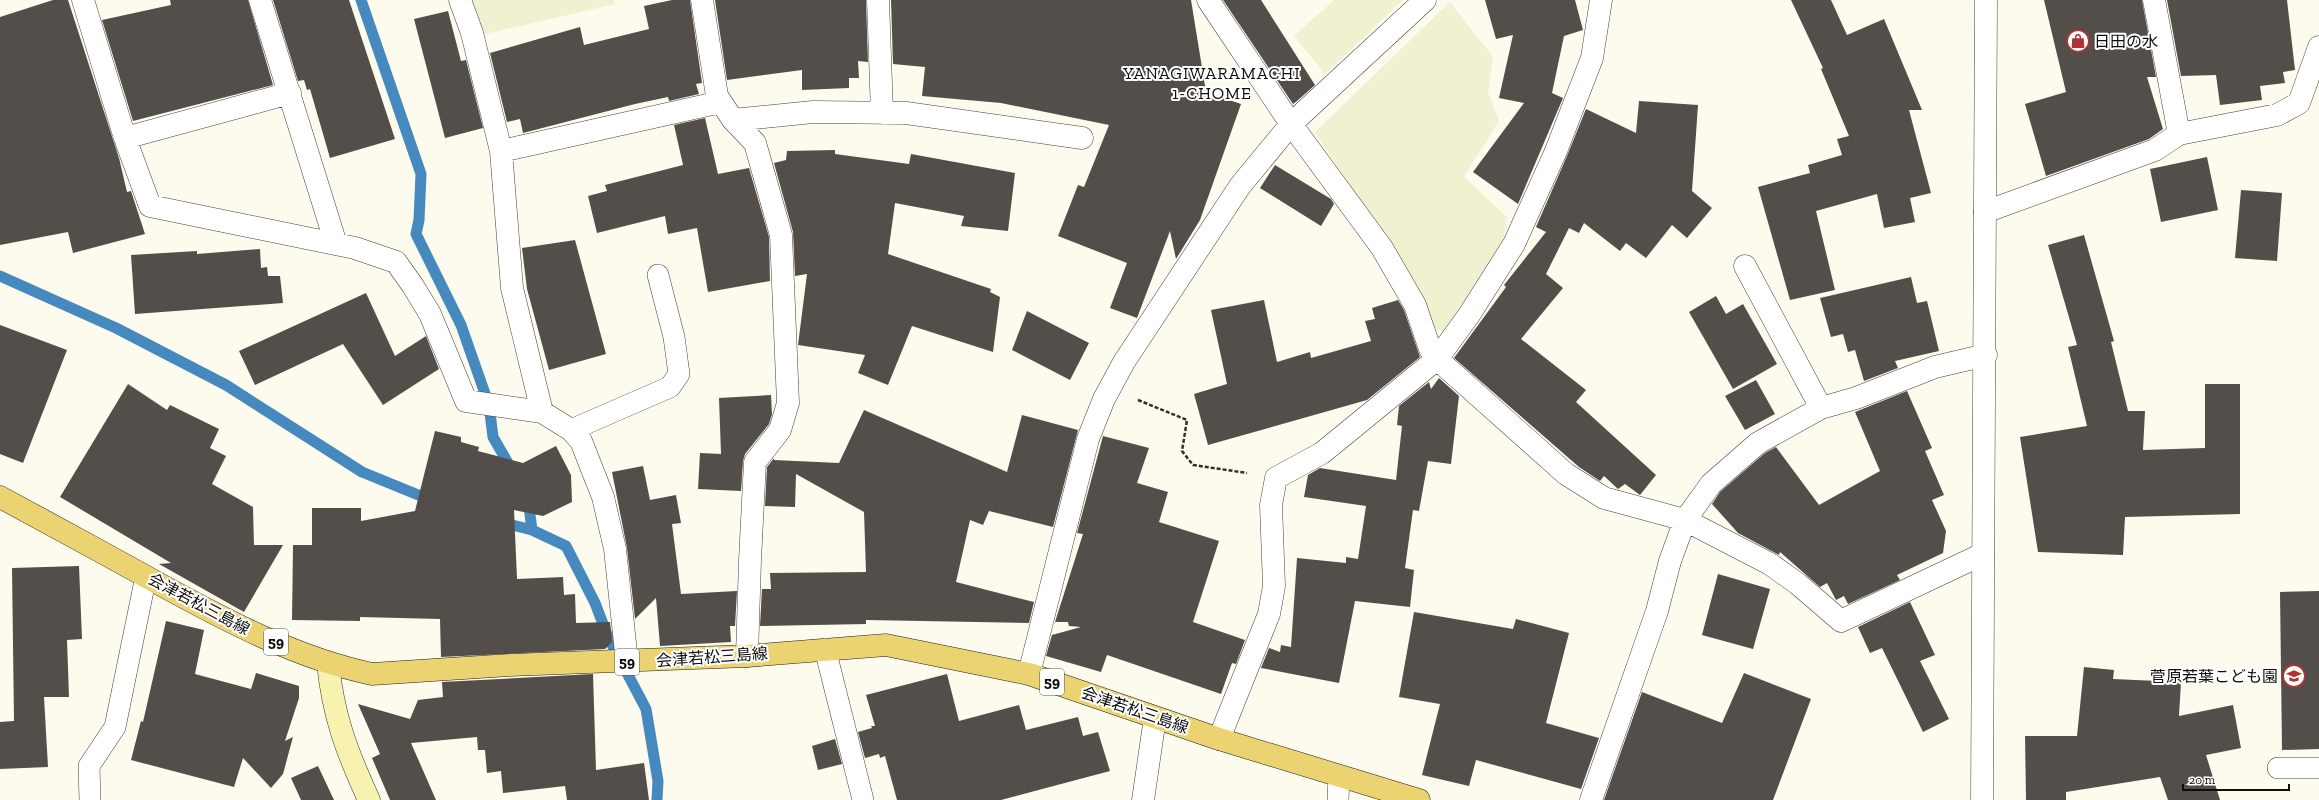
<svg xmlns="http://www.w3.org/2000/svg" width="2319" height="800" viewBox="0 0 2319 800" font-family="'Zilla Slab','Noto Sans JP',serif">
<style>
.farmland{fill:#f1f0d0}
.lines{fill:none;stroke-linecap:round;stroke-linejoin:round}
.stream{stroke:#4689bf;stroke-width:11}
.building{fill:#544e4a}
.service-casing{stroke:#404040;stroke-width:22}
.minor-casing{stroke:#404040;stroke-width:23}
.tertiary-casing{stroke:#404040;stroke-width:23}
.secondary-casing{stroke:#2f2f2f;stroke-width:23}
.primary-casing{stroke:#1e1e1e;stroke-width:23}
.path{stroke:#2f2f2f;stroke-width:2.5;stroke-dasharray:4 2;stroke-linecap:butt}
.service{stroke:#fff;stroke-width:21}
.minor{stroke:#fff;stroke-width:22}
.tertiary{stroke:#fff;stroke-width:22}
.secondary{stroke:#f7f2af;stroke-width:22}
.primary{stroke:#ebd371;stroke-width:22}
.labels{text-anchor:middle;dominant-baseline:central;stroke-width:4;stroke-linejoin:round;paint-order:stroke}
.shield{fill:#fff;stroke:#565656;stroke-width:1}
.shield-label{font-size:15px;font-weight:bold;fill:#0d0d0d}
.poi-label{font-size:16px;fill:#0d0d0d;stroke:#fff;text-anchor:start}
.street-label{font-size:16px;fill:#0d0d0d;stroke:#fff}
.neighbourhood-label{font-size:17px;letter-spacing:1px;fill:#0d0d0d;stroke:#fff}
</style>
<rect width="100%" height="100%" fill="#fdfbee"/>
<path class="farmland" d="M468 0H614L615 4 481 35Z
M1334 0H1403L1325 74 1294 36Z
M1450 2 1493 57 1488 92 1499 121 1464 177 1507 217 1503 243 1490 267 1443 332 1432 326 1417 290 1315 132Z"/>
<g class="lines">
<path class="stream" d="M361 0 421 174 419 220 416 234 461 325 489 405 493 437 512 470
M0 276 116 328 226 385 362 472 433 501
M528 499 532 530 566 546 595 603 608 637 646 709 658 781 657 800
M501 522 532 530"/>
</g>
<path class="building" d="M53 0H68L119 158 127 192 131 191 145 234 73 253 68 232 0 245V17Z
M170 0H248L273 85 133 121 102 20 171 5Z
M273 0H349L395 139 330 158 310 89 307 90 304 80 298 81Z
M672 0H690L702 83 696 84 699 94 669 101 668 97 635 104 523 133 520 119 507 122 490 53 580 27 584 45 649 29 644 6Z
M715 0H866L868 62 858 61 859 78H849V88L802 90V70L727 80Z
M891 0H1191L1206 92 1241 104 1200 220 1176 259 1170 231 1137 318 1110 308 1127 263 1058 236 1078 185 1084 187 1109 125 1001 103 922 96 925 67 893 64Z
M1223 0H1261L1315 85 1297 101 1293 104Z
M1485 0H1575L1583 30 1564 36 1552 93 1563 98 1518 204 1473 172 1524 103 1499 98 1513 35 1496 39Z
M1791 0H1831L1847 35 1884 19 1922 110H1909L1931 193 1910 198 1915 222 1884 228 1877 194 1816 211 1835 290 1790 300 1758 187 1810 173 1808 165 1842 155 1837 139 1849 136 1821 69 1823 68Z
M2044 0H2142L2156 77H2147L2163 129 2149 139 2046 176 2025 104 2066 92Z
M2167 0H2287L2295 70 2283 72 2285 83 2260 86 2262 100 2220 105 2216 75 2181 76Z
M448 11 461 61 466 60 483 128 445 138 414 19Z
M1639 101 1698 105 1692 191 1712 208 1687 238 1672 225 1646 258 1626 243 1620 251 1584 223 1579 233 1569 228 1546 274 1563 288 1521 339 1586 390 1576 402 1656 475 1640 495 1625 484 1618 489 1604 476 1600 481 1579 467 1454 358 1506 287 1504 285 1546 232 1536 227 1567 156 1586 109 1636 133Z
M705 118 718 174 749 168 769 237 770 281 708 292 697 228 668 234 665 216 597 233 588 196 607 191 605 185 683 165 674 125Z
M835 150V154L909 164 911 154 1015 173 1008 231 961 226 964 216 895 203 888 254 991 289 990 292 1000 297 993 352 912 326 888 385 858 373 865 355 798 345 807 274 795 276 793 232 774 163 786 160 787 151Z
M2207 157 2218 210 2161 222 2150 169Z
M1275 165 1331 199 1334 204 1321 226 1260 188Z
M2241 190 2282 193 2277 261 2235 258Z
M2084 235 2114 341 2111 342 2128 411H2145L2143 450 2205 448V384H2240V514L2125 517 2123 555 2038 552 2020 437 2087 426 2068 347 2077 345 2048 245Z
M575 240 606 354 549 370 527 289 522 248Z
M260 249 261 268 267 267 268 276H280L283 303 135 314 131 255 197 251V254Z
M1911 277 1917 303 1927 301 1939 351 1895 361 1898 368 1864 381 1855 350 1848 352 1843 334 1831 337 1820 298Z
M366 293 395 356 426 336 439 369 383 405 343 344 255 385 239 351Z
M1716 296 1726 314 1743 304 1777 364 1733 389 1689 312Z
M1264 300 1277 362 1310 352 1311 358 1371 341 1365 321 1375 319 1372 308 1398 300 1404 310 1420 357 1367 400 1208 445 1194 394 1227 384 1211 310Z
M1027 311 1089 343 1070 380 1012 350Z
M0 325 67 350 23 463 0 454Z
M1439 378 1459 396 1451 464 1428 461 1419 511 1413 510 1405 568 1414 570 1410 607 1355 601 1339 683 1261 668 1269 648 1280 652 1281 645 1291 647 1297 558 1346 563V557L1358 559 1366 506 1304 497 1308 475 1320 468 1396 480 1402 426 1397 425 1399 406 1429 382 1431 389Z
M1756 380 1775 414 1745 430 1725 396Z
M128 384 167 410 170 405 219 429 210 448 226 456 212 484 253 507 254 545H283L244 612 159 564 171 563 60 497Z
M1907 391 1932 448 1925 451 1944 495 1932 500 1946 531 1943 553 1897 575 1900 580 1848 604 1844 596 1836 600 1827 583 1820 587 1780 552 1779 555 1738 533 1712 504 1720 492 1765 453 1776 447 1819 505 1880 471 1855 412Z
M771 395 772 414 769 424 745 454 743 461 741 491 698 489 700 453 721 454 719 398Z
M864 410 1007 472 1022 415 1078 430 1053 527 989 511 983 525 970 520 956 582 1034 602 1029 623 866 620V624L760 626 762 589H771L770 573 866 572 864 512 796 474 795 507 765 506 767 467 774 458V460L839 463Z
M435 431 461 437V442L479 447 478 451 523 463 556 446 571 475 572 502 543 516 514 510 517 579 563 577 564 595 575 594 576 623 610 622 612 642 605 649 441 657 440 619 360 617V621L292 620 293 545H312V508H361V521L415 511Z
M1103 436 1149 448 1137 483 1168 492 1159 522 1219 541 1193 622 1245 640 1236 664 1232 663 1221 694 1107 655 1101 672 1046 656 1052 635 1081 627 1069 626 1068 622H1055L1083 534 1077 533Z
M643 466 650 500 676 495 681 523 672 524 681 594 737 591 735 626H730L731 642 660 646 656 598 635 619 627 548 612 472Z
M79 566 82 639 67 640 69 697H44L48 767 0 769V722L14 721 12 568Z
M1718 574 1770 589 1753 649 1702 635Z
M2319 591V749L2282 750 2280 592Z
M1910 602 1935 655 1920 661 1949 719 1923 732 1882 648 1870 653 1858 627Z
M1414 612 1513 629 1516 619 1569 633 1546 723 1599 738 1581 789 1476 760 1469 786 1422 775 1440 704 1399 697Z
M166 621 204 630 195 674 251 689 256 673 299 686V698L285 741 293 737 283 774 271 788 243 758 234 787 131 760 141 721 143 722Z
M2084 667 2114 670 2113 679 2181 682 2179 716 2233 705 2241 748 2206 755 2220 800H2168L2160 777 2066 792V800H2026L2025 736H2077Z
M1744 673 1811 699 1773 800H1604L1642 692 1722 723Z
M593 674 596 770 644 763 649 800H567L565 786 503 793 501 771 487 773 485 750H478L477 737 411 743 436 800H390L372 758 380 754 358 704 410 719 418 700 443 697 442 682Z
M947 674 959 721 1019 705 1026 730 1078 717 1083 736 1098 732 1110 771 1001 800H897L885 756 880 758 879 754 865 758 858 732 872 728 871 726H875L866 695Z
M835 739 842 764 818 770 812 746Z
M318 766 334 800H301L291 778Z"/>
<g class="lines">
<g class="service-casing">
<path id="service" d="M571 430 670 387 679 374 674 337 658 275
M825 649 863 800
M2278 768H2319
M90 800 89 766 115 727 146 576
M1338 800 1339 776"/>
</g>
<g class="minor-casing">
<path id="minor" d="M83 0 125 138 150 206 355 248 396 262 413 286 430 314 466 401 542 412 571 430 581 441 603 497 615 549 627 662
M260 0 336 244
M460 0 472 33 501 151 512 288 542 412
M702 0 717 96 733 120 755 143 781 235 788 403 780 430 755 462 750 560 747 656
M878 0 882 113
M1208 0 1291 124 1382 248 1415 305 1430 349 1437 359 1566 474 1604 498 1685 520 1770 564 1798 584 1841 621 1983 554
M2154 0 2179 134
M733 120 813 112 906 113 1082 138
M125 138 290 93
M501 151 721 102
M1985 212 2155 150 2179 134 2277 115 2299 103 2319 47
M1745 266 1821 408
M1029 674 1088 439 1104 399 1124 362 1240 186 1291 124 1425 0
M1219 739 1269 614 1274 586 1271 505 1276 478 1322 453 1437 359 1469 315 1514 244 1556 151 1592 58 1601 0
M1143 800 1155 718
M1591 800 1657 611 1670 561 1685 520 1711 484 1758 443 1821 408 1856 398 1935 367 1986 355"/>
</g>
<g class="tertiary-casing">
<path id="tertiary" d="M1982 800 1986 0"/>
</g>
<g class="secondary-casing">
<path id="secondary" d="M328 663C333 716 347 752 369 800"/>
</g>
<g class="primary-casing">
<path id="primary" d="M0 497C54 526 109 556 163 586 229 622 297 658 372 674L510 665 747 656 886 645 1029 674 1219 739 1419 800"/>
</g>
<path class="path" d="M1138 400 1187 420 1182 451 1193 465 1247 473"/>
<use href="#service" class="service"/>
<use href="#minor" class="minor"/>
<use href="#tertiary" class="tertiary"/>
<use href="#secondary" class="secondary"/>
<use href="#primary" class="primary"/>
</g>
<defs>
<g id="shop-ring" transform="scale(1.15)"><circle r="9.5" fill="#fff" stroke="#ae3333" stroke-width="1.5"/><path d="M-5-2.5h2.3a2.7 3.5 0 0 1 5.4 0H5L5.5 6h-11ZM-1.5-2.5h3a1.5 2.3 0 0 0-3 0Z" fill="#ae3333"/></g>
<g id="school-ring" transform="scale(1.15)"><circle r="9.5" fill="#fff" stroke="#ae3333" stroke-width="1.5"/><path d="M0-5L7-2L0 1L-7-2ZM-4 1L0 2.5L4 1V4Q0 6-4 4Z" fill="#ae3333"/></g>
</defs>
<g fill-rule="evenodd">
<use href="#shop-ring" x="2078" y="41"/>
<use href="#school-ring" x="2294" y="676"/>
</g>
<g class="labels">
<g class="shield">
<rect x="264" y="629" width="24" height="26" rx="3"/>
<rect x="615" y="649" width="24" height="26" rx="3"/>
<rect x="1040" y="669" width="24" height="26" rx="3"/>
</g>
<g class="shield-label">
<text x="276" y="642">59</text>
<text x="627" y="662">59</text>
<text x="1052" y="682">59</text>
</g>
<g class="poi-label">
<text x="2094" y="41">日田の水</text>
<text x="2278" y="676" text-anchor="end">菅原若葉こども園</text>
</g>
<g class="street-label">
<text transform="translate(199 604) rotate(28)">会津若松三島線</text>
<text transform="translate(712 657) rotate(-4)">会津若松三島線</text>
<text transform="translate(1135 710) rotate(19)">会津若松三島線</text>
</g>
<g class="neighbourhood-label">
<text x="1212" y="73">YANAGIWARAMACHI<tspan x="1212" dy="20">1-CHOME</tspan></text>
</g>
</g>
<path d="M2183 784v6h106v-6" fill="none" stroke="#0d0d0d" stroke-width="2"/>
<text x="2189" y="784" font-size="12" fill="#0d0d0d" stroke="#ffffff" stroke-width="3" paint-order="stroke">20 m</text>
</svg>
